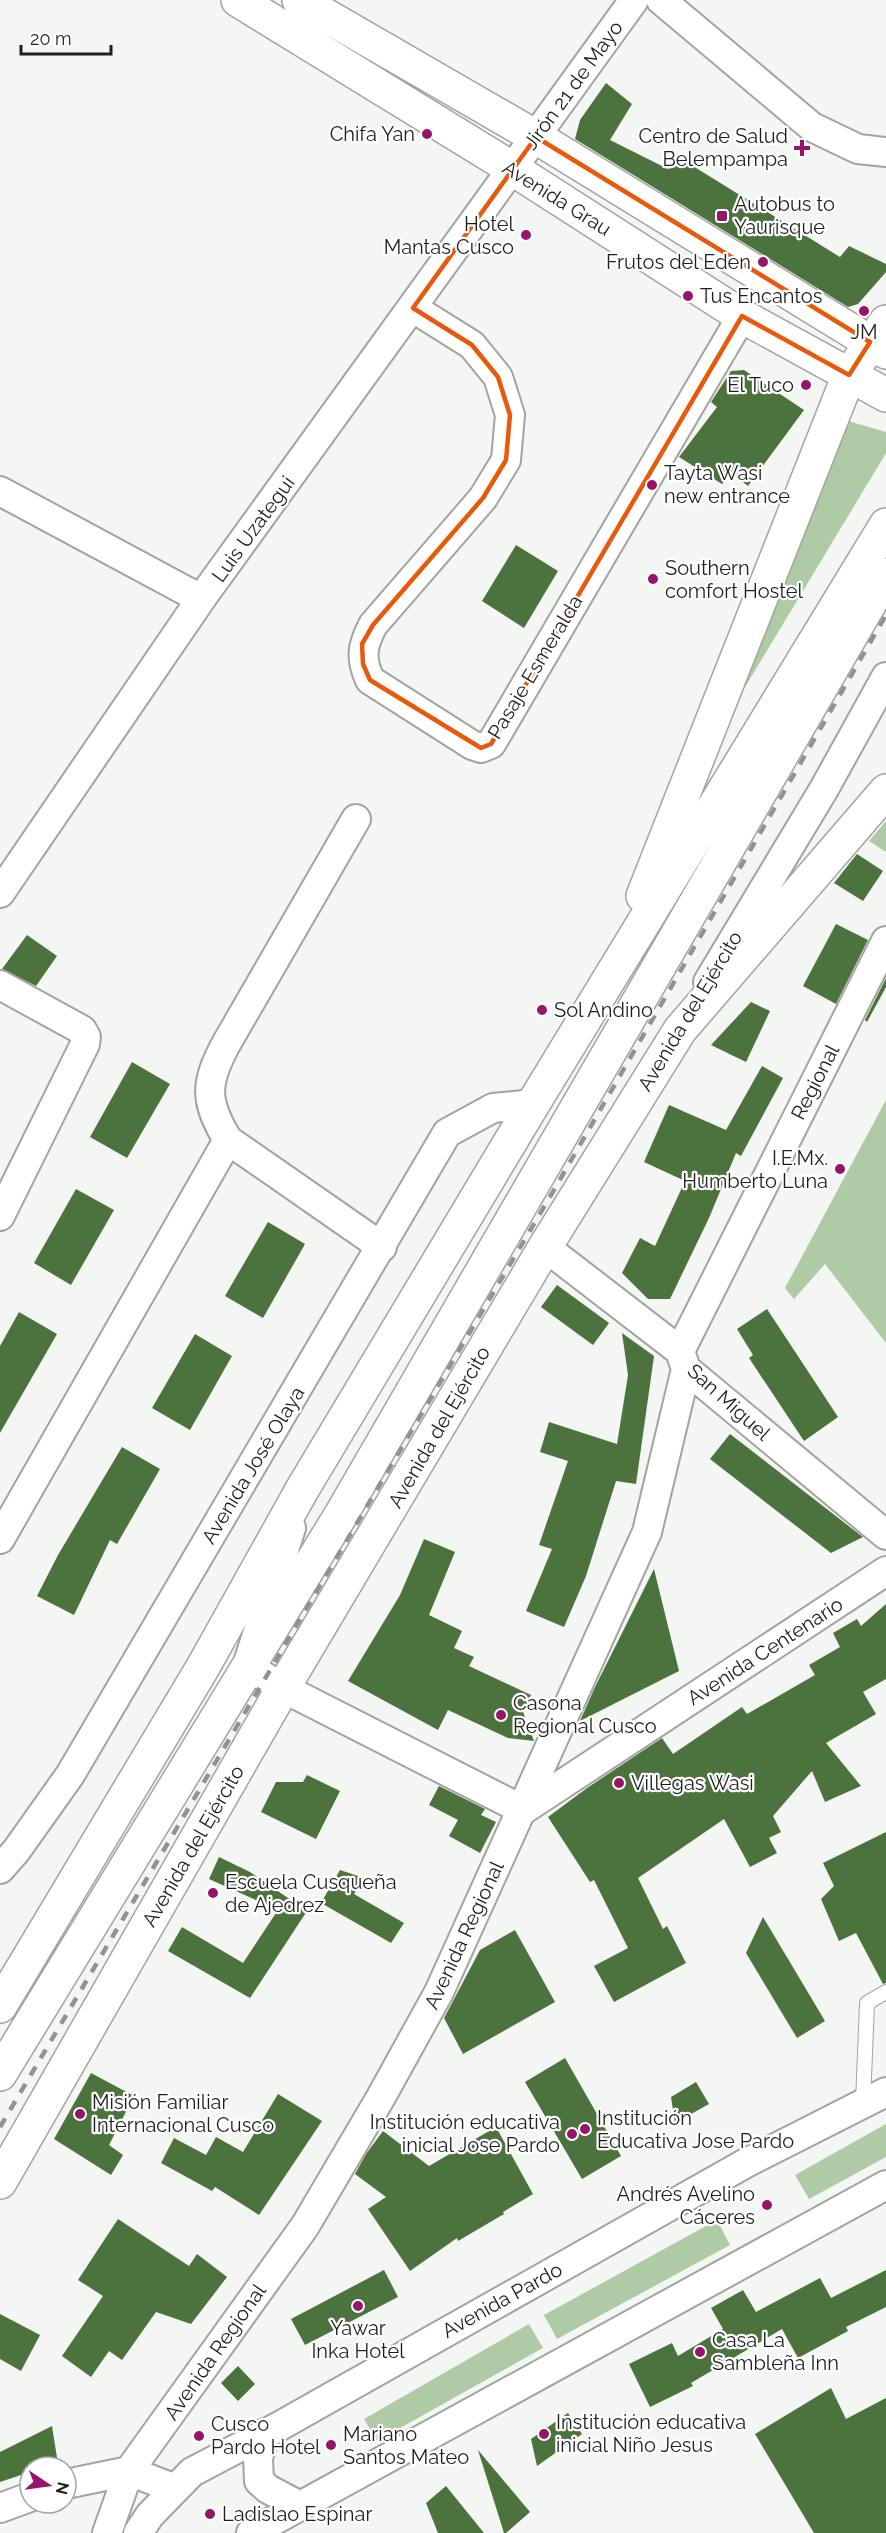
<svg xmlns="http://www.w3.org/2000/svg" width="886" height="2533" viewBox="0 0 886 2533" font-family="Raleway,sans-serif">
<style>
.green{fill:#afcba5}
.building{fill:#4c733d}
.lines{fill:none;stroke-linecap:round;stroke-linejoin:round}
.service-casing{stroke:#a2a4a1;stroke-width:16}
.minor-casing{stroke:#a2a4a1;stroke-width:32}
.secondary-casing{stroke:#a2a4a1;stroke-width:36}
.primary-casing{stroke:#a2a4a1;stroke-width:36}
.service{stroke:#fff;stroke-width:14}
.minor{stroke:#fff;stroke-width:28}
.secondary{stroke:#fff;stroke-width:33}
.primary{stroke:#fff;stroke-width:33}
.rail{stroke:#919391;stroke-width:4.5;stroke-dasharray:10 10;stroke-linecap:butt}
.marked{fill:none;stroke:#e8590c;stroke-width:4.5;stroke-linejoin:round}
.poi-dot{fill:#98146a;stroke:#fff;stroke-width:2}
.labels{text-anchor:middle;dominant-baseline:central;stroke-width:4.5;stroke-linejoin:round;paint-order:stroke}
.street-label{font-size:20px;fill:#1d1e1d;stroke:#fff}
.poi-label{font-size:20px;fill:#1d1e1d;stroke:#fff;text-anchor:start}
</style>
<rect width="100%" height="100%" fill="#f3f6f2"/>
<path class="green" d="M848 421 886 432V453L721 727Z
M886 821V852L869 841Z
M886 1100V1343L825 1264 794 1299 785 1288Z
M886 2124V2157L809 2199 795 2175Z
M717 2220 730 2245 557 2339 544 2315Z
M529 2324 543 2348 377 2441 364 2419Z"/>
<path class="building" d="M606 83 632 104 610 140 668 169 680 158 840 257 849 246 886 264V272L858 304 848 307 575 139 580 120Z
M744 370 804 410 748 486 732 474 722 484 679 457 717 407 711 402 731 371Z
M516 545 558 571 524 628 482 601Z
M857 854 883 871 863 901 834 883Z
M836 924 868 940 836 1004 803 986Z
M27 935 57 956 36 986 2 969Z
M886 978V987L867 1022 865 1020Z
M751 1002 770 1011 746 1062 711 1045Z
M132 1062 170 1084 127 1158 90 1137Z
M762 1066 783 1078 741 1156 736 1153 709 1218 670 1299H648L622 1273 640 1238 655 1246 685 1181 644 1162 669 1105 726 1130Z
M76 1189 114 1210 71 1285 34 1263Z
M268 1222 305 1244 263 1318 225 1296Z
M557 1285 609 1323 593 1345 541 1307Z
M767 1309 838 1417 804 1441 749 1358 753 1355 737 1329Z
M19 1312 57 1334 0 1433V1346Z
M622 1333 654 1356 636 1484 616 1481 586 1576 564 1627 526 1611 552 1549 539 1545 568 1461 540 1452 549 1422 617 1444 628 1375Z
M195 1334 232 1356 190 1430 152 1408Z
M730 1434 859 1534 863 1537 831 1553 710 1459Z
M122 1447 160 1469 117 1544 110 1540 74 1615 37 1596 58 1555Z
M424 1539 455 1552 429 1615 462 1631 454 1648 474 1657 469 1666 531 1695 523 1712 534 1741 508 1738 448 1710 438 1730 348 1681 400 1595Z
M654 1569 679 1671 580 1721 595 1687Z
M886 1604V1679L863 1692 876 1714 826 1743 861 1786 825 1802 812 1771 773 1816 781 1832 769 1838 777 1853 750 1867 724 1819 638 1878 663 1929 667 1926 686 1963 614 2002 594 1966 628 1948 594 1880 590 1882 548 1817 587 1788 662 1738 673 1754 742 1707 747 1714 815 1675 809 1665 840 1647 833 1633 857 1619 861 1626Z
M307 1775 340 1791 316 1839 261 1812 276 1782H303Z
M439 1786 485 1809 481 1815 496 1822 480 1853 449 1836 458 1820 429 1805Z
M886 1832V1983L883 1984 856 1933 839 1941 821 1899 834 1886 823 1863Z
M219 1857 250 1872 307 1911 250 1998 168 1951 182 1927 243 1963 278 1910 209 1879Z
M340 1870 364 1878 354 1894 404 1923 391 1943 321 1903Z
M763 1917 825 2021 797 2038 746 1953Z
M515 1930 555 2002 463 2054 444 2018 480 1950Z
M565 2058 621 2156 582 2179 525 2082Z
M91 2073 134 2096 109 2145 123 2155 111 2175 54 2139Z
M696 2082 709 2104 675 2123 671 2097Z
M278 2094 322 2121 259 2215 215 2187 212 2191 161 2163 174 2138 206 2155 216 2137 243 2152Z
M496 2127 533 2194 503 2212 504 2214 458 2241 457 2238 410 2271 368 2209 386 2197 355 2174 366 2154 383 2131 429 2166Z
M118 2219 189 2266 197 2254 227 2277 191 2324 156 2312 122 2360 109 2351 91 2377 62 2356 103 2296 78 2280Z
M384 2270 398 2297 305 2345 291 2319Z
M886 2270V2307L846 2327 848 2331 798 2358 782 2329 691 2383 693 2386 650 2407 629 2364 672 2343 678 2356 723 2329 711 2308 743 2290 756 2312 820 2278 831 2298Z
M0 2314 40 2335 21 2371 0 2359Z
M238 2366 255 2384 238 2401 221 2383Z
M831 2388 846 2419 886 2398V2533H814L755 2434Z
M568 2413 582 2434 537 2466 531 2439Z
M52 2426 58 2464 30 2467V2472L0 2482V2452Z
M478 2450 530 2512 506 2533H504Z
M446 2486 484 2533H438L426 2503Z"/>
<g class="lines">
<g class="service-casing">
<path id="service" d="M863 2103 867 2003 886 1992"/>
</g>
<g class="minor-casing">
<path id="minor" d="M661 0 812 127 858 149 886 152
M413 308 472 345 498 377 510 415 506 460 483 498 373 625C362 646 360 658 370 680L472 745 481 748 491 744 742 316
M0 491 201 599
M356 819 226 1044C205 1083 204 1101 228 1140L382 1247
M0 893 201 599 634 0
M708 982 824 789 886 677
M0 985 82 1030 86 1037 85 1044 0 1216
M545 1247 680 1351 686 1369 886 1535
M680 1351 886 941
M291 1528 247 1666 283 1688 523 1810 886 1571
M0 1539 228 1140
M0 1869 16 1851 70 1775 447 1133 493 1108 533 1104
M265 2433 258 2458 259 2481 268 2489 300 2506
M66 2484 129 2471 173 2488
M0 2508 30 2497
M107 2533 129 2471 305 2226 381 2097 439 1992 647 1532 686 1369
M138 2533 150 2515 192 2472 278 2427 746 2163 886 2092
M251 2533 886 2185"/>
</g>
<g class="secondary-casing">
<path id="secondary" d="M238 0 513 169 742 316 886 395
M299 0 536 137 886 352
M0 2182 283 1688 545 1247 680 1030 886 791"/>
</g>
<g class="primary-casing">
<path id="primary" d="M643 896 849 375 886 322
M0 2006 203 1667 303 1488 533 1104 886 525
M0 2074 342 1513 886 575"/>
</g>
<use href="#service" class="service"/>
<use href="#minor" class="minor"/>
<use href="#secondary" class="secondary"/>
<use href="#primary" class="primary"/>
<path class="rail" d="M0 2127 551 1195 886 615"/>
</g>
<path class="marked" d="M536 137 870 342 849 375 742 316 491 744 481 748 370 680 363 664 362 644 373 625 483 498 506 460 510 415 498 377 472 345 413 308Z"/>
<g class="poi-dot">
<circle cx="427" cy="134" r="6"/>
<path d="M799 139h6v6h6v6h-6v6h-6v-6h-6v-6h6z"/>
<rect x="716" y="210" width="12" height="12" rx="3"/>
<circle cx="526" cy="235" r="6"/>
<circle cx="763" cy="262" r="6"/>
<circle cx="688" cy="296" r="6"/>
<circle cx="864" cy="311" r="6"/>
<circle cx="806" cy="385" r="6"/>
<circle cx="652" cy="485" r="6"/>
<circle cx="653" cy="579" r="6"/>
<circle cx="542" cy="1010" r="6"/>
<circle cx="840" cy="1169" r="6"/>
<circle cx="501" cy="1715" r="6"/>
<circle cx="619" cy="1783" r="6"/>
<circle cx="213" cy="1893" r="6"/>
<circle cx="80" cy="2114" r="6"/>
<circle cx="585" cy="2129" r="6"/>
<circle cx="572" cy="2134" r="6"/>
<circle cx="767" cy="2205" r="6"/>
<circle cx="358" cy="2306" r="6"/>
<circle cx="700" cy="2352" r="6"/>
<circle cx="544" cy="2434" r="6"/>
<circle cx="199" cy="2436" r="6"/>
<circle cx="331" cy="2445" r="6"/>
<circle cx="210" cy="2514" r="6"/>
</g>
<g class="labels">
<g class="street-label">
<text transform="translate(573 85) rotate(-54)">Jirón 21 de Mayo</text>
<text transform="translate(557 198) rotate(32)">Avenida Grau</text>
<text transform="translate(253 529) rotate(-54)">Luis Uzategui</text>
<text transform="translate(535 667) rotate(-59)">Pasaje Esmeralda</text>
<text transform="translate(690 1011) rotate(-59)">Avenida del Ejército</text>
<text transform="translate(815 1082) rotate(-63)">Regional</text>
<text transform="translate(729 1402) rotate(42)">San Miguel</text>
<text transform="translate(439 1427) rotate(-60)">Avenida del Ejército</text>
<text transform="translate(253 1465) rotate(-59)">Avenida José Olaya</text>
<text transform="translate(765 1651) rotate(-33)">Avenida Centenario</text>
<text transform="translate(193 1846) rotate(-60)">Avenida del Ejército</text>
<text transform="translate(464 1935) rotate(-65)">Avenida Regional</text>
<text transform="translate(502 2300) rotate(-29)">Avenida Pardo</text>
<text transform="translate(215 2352) rotate(-55)">Avenida Regional</text>
</g>
<g class="poi-label">
<text x="415" y="134" text-anchor="end">Chifa Yan</text>
<text x="788" y="136" text-anchor="end">Centro de Salud<tspan x="788" dy="23">Belempampa</tspan></text>
<text x="734" y="204">Autobus to<tspan x="734" dy="23">Yaurisque</tspan></text>
<text x="514" y="224" text-anchor="end">Hotel<tspan x="514" dy="23">Mantas Cusco</tspan></text>
<text x="751" y="262" text-anchor="end">Frutos del Eden</text>
<text x="700" y="296">Tus Encantos</text>
<text x="864" y="332" text-anchor="middle">JM</text>
<text x="794" y="385" text-anchor="end">El Tuco</text>
<text x="664" y="473">Tayta Wasi<tspan x="664" dy="23">new entrance</tspan></text>
<text x="665" y="568">Southern<tspan x="665" dy="23">comfort Hostel</tspan></text>
<text x="554" y="1010">Sol Andino</text>
<text x="828" y="1158" text-anchor="end">I.E.Mx.<tspan x="828" dy="23">Humberto Luna</tspan></text>
<text x="513" y="1703">Casona<tspan x="513" dy="23">Regional Cusco</tspan></text>
<text x="631" y="1783">Villegas Wasi</text>
<text x="225" y="1882">Escuela Cusqueña<tspan x="225" dy="23">de Ajedrez</tspan></text>
<text x="92" y="2102">Misión Familiar<tspan x="92" dy="23">Internacional Cusco</tspan></text>
<text x="597" y="2118">Institución<tspan x="597" dy="23">Educativa Jose Pardo</tspan></text>
<text x="560" y="2122" text-anchor="end">Institución educativa<tspan x="560" dy="23">inicial Jose Pardo</tspan></text>
<text x="755" y="2194" text-anchor="end">Andrés Avelino<tspan x="755" dy="23">Cáceres</tspan></text>
<text x="358" y="2328" text-anchor="middle">Yawar<tspan x="358" dy="23">Inka Hotel</tspan></text>
<text x="712" y="2340">Casa La<tspan x="712" dy="23">Sambleña Inn</tspan></text>
<text x="556" y="2422">Institución educativa<tspan x="556" dy="23">inicial Niño Jesus</tspan></text>
<text x="211" y="2424">Cusco<tspan x="211" dy="23">Pardo Hotel</tspan></text>
<text x="343" y="2434">Mariano<tspan x="343" dy="23">Santos Mateo</tspan></text>
<text x="222" y="2514">Ladislao Espinar</text>
</g>
</g>
<g transform="translate(48 2485) rotate(103)"><circle r="28" fill="#ffffff" stroke="#a5a5a5" stroke-width="1.5"/>
<path d="M0-4.5L10 22L0 15L-10 22Z" fill="#98146a"/>
<text y="-9" font-size="16" font-weight="bold" text-anchor="middle" fill="#1d1e1d">N</text>
</g>
<path d="M21 45v9h90v-9" fill="none" stroke="#1d1e1d" stroke-width="3"/>
<text x="30" y="45" font-size="18" fill="#1d1e1d" stroke="#ffffff" stroke-width="4.5" paint-order="stroke">20 m</text>
</svg>
